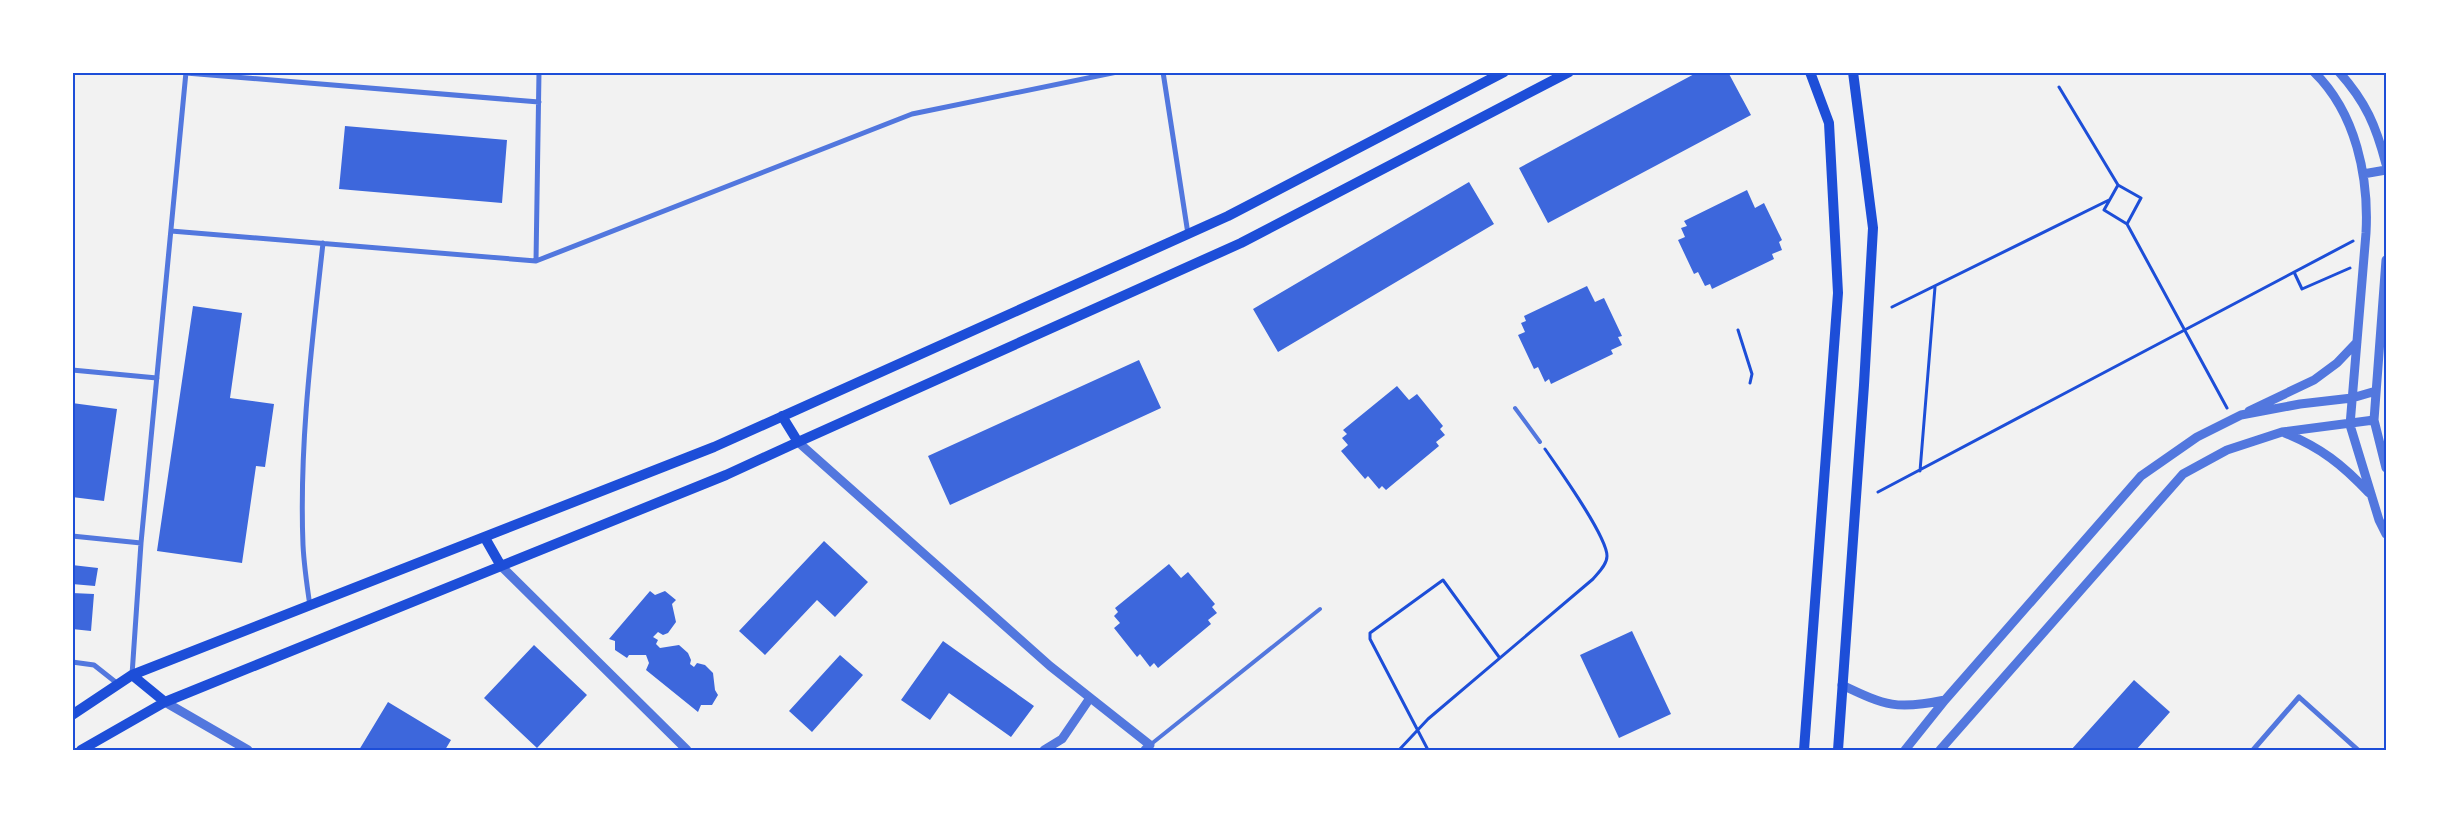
<svg xmlns="http://www.w3.org/2000/svg" width="2459" height="823" viewBox="0 0 2459 823" font-family="Rubik,sans-serif">
<style>
.building{fill:#3d67dc}
.lines{fill:none;stroke-linecap:round;stroke-linejoin:round}
.path{stroke:#1d4ed8;stroke-width:3}
.service{stroke:#5277de;stroke-width:4}
.minor{stroke:#5277de;stroke-width:5}
.tertiary{stroke:#5277de;stroke-width:9}
.secondary{stroke:#1d4ed8;stroke-width:10}
.neatline{fill:none;stroke:#1d4ed8;stroke-width:2}
</style>
<rect width="100%" height="100%" fill="#f2f2f2"/>
<path class="building" d="M1698 72H1728L1751 115 1548 223 1519 168Z
M345 126 507 140 502 203 339 189Z
M1469 182 1494 224 1278 352 1253 309Z
M1747 190 1755 208 1764 203 1782 240 1779 242 1782 250 1772 254 1774 259 1712 289 1710 284 1705 286 1698 272 1694 274 1678 240 1685 237 1681 228 1687 226 1684 221Z
M1587 286 1595 302 1604 298 1622 336 1618 337 1622 345 1611 350 1613 354 1551 384 1549 379 1545 382 1538 367 1534 369 1518 335 1525 332 1521 323 1526 321 1524 316Z
M193 306 242 313 230 398 274 404 265 467 256 466 242 563 157 551Z
M1139 360 1161 408 950 505 928 456Z
M1397 386 1409 400 1417 394 1443 426 1440 429 1445 435 1436 442 1439 446 1386 490 1382 486 1379 489 1368 476 1365 479 1341 451 1348 445 1342 438 1347 434 1343 430Z
M72 403 117 409 104 501 72 497Z
M824 541 868 582 835 617 817 600 765 655 739 631Z
M1169 564 1181 578 1188 572 1215 604 1212 607 1217 613 1208 620 1211 624 1158 668 1154 663 1150 667 1140 654 1137 657 1114 628 1120 623 1114 616 1118 612 1115 608Z
M72 565 98 568 95 586 72 584Z
M650 591 655 595 665 591 676 600 672 604 676 622 668 633 663 635 658 632 653 637 658 640 656 644 660 648 679 645 688 653 691 660 690 664 694 667 697 663 705 665 713 673 715 690 718 695 712 705H701L698 712 646 670 649 663 646 655H629L627 658 615 650V641L609 639Z
M72 593 94 594 91 631 72 629Z
M1632 631 1671 714 1619 738 1580 655Z
M943 641 1034 706 1011 737 949 693 930 720 901 700Z
M534 645 587 695 537 748 484 698Z
M840 655 863 675 812 732 789 711Z
M2134 680 2170 712 2136 750H2071Z
M388 702 451 740 445 750H359Z"/>
<g class="lines">
<path class="path" d="M2059 87 2118 185
M2118 185 2141 198 2127 224 2104 210Z
M2127 224 2227 408
M2294 272 2302 289 2350 268
M1892 307 2109 200
M1738 330 1752 374 1750 383
M1920 471 1935 287
M1878 492 2353 241
M1399 750 1428 719 1593 579C1598 573 1607 565 1607 556 1607 536 1558 468 1545 449
M1428 750 1370 639V633L1443 580 1499 657"/>
<path class="service" d="M1515 408 1540 442
M1150 745 1320 609"/>
<path class="minor" d="M1163 72 1188 234
M186 73 539 102
M171 231 536 261 539 72
M536 261 912 114 1117 72
M72 370 157 378
M72 536 141 543
M310 606C307 586 304 565 303 545 299 445 312 343 323 243
M72 662 94 665 118 684
M132 675 141 543 186 72
M2253 750 2299 697 2358 750"/>
<path class="tertiary" d="M2314 72C2356 113 2369 177 2366 233L2350 425 2379 520 2386 534
M2339 72C2366 102 2376 126 2386 164
M2363 174 2386 170
M2386 260 2374 420 2386 468
M2249 411 2314 380 2337 363 2357 342
M2285 433C2321 448 2342 464 2369 493
M798 442 1050 666 1150 745 1145 750
M501 566 687 750
M1842 685C1886 706 1897 710 1945 700
M165 702 248 750
M1044 750 1062 739 1090 698
M1905 750 1945 700 2141 476 2197 437 2241 415 2300 404 2352 398 2376 391
M1940 750 2183 474 2227 450 2282 432 2374 420"/>
<path class="secondary" d="M782 416 798 442
M485 538 501 566
M132 675 165 702
M72 715 132 675 714 447 1228 216 1504 72
M81 750 165 702 726 475 798 442 1241 243 1569 72
M1804 750 1838 293 1829 123 1810 72
M1838 750 1864 385 1873 228 1853 72"/>
</g>
<rect width="2459" height="823" fill="none" stroke="#ffffff" stroke-width="148"/>
<rect x="74" y="74" width="2311" height="675" class="neatline"/>
</svg>
